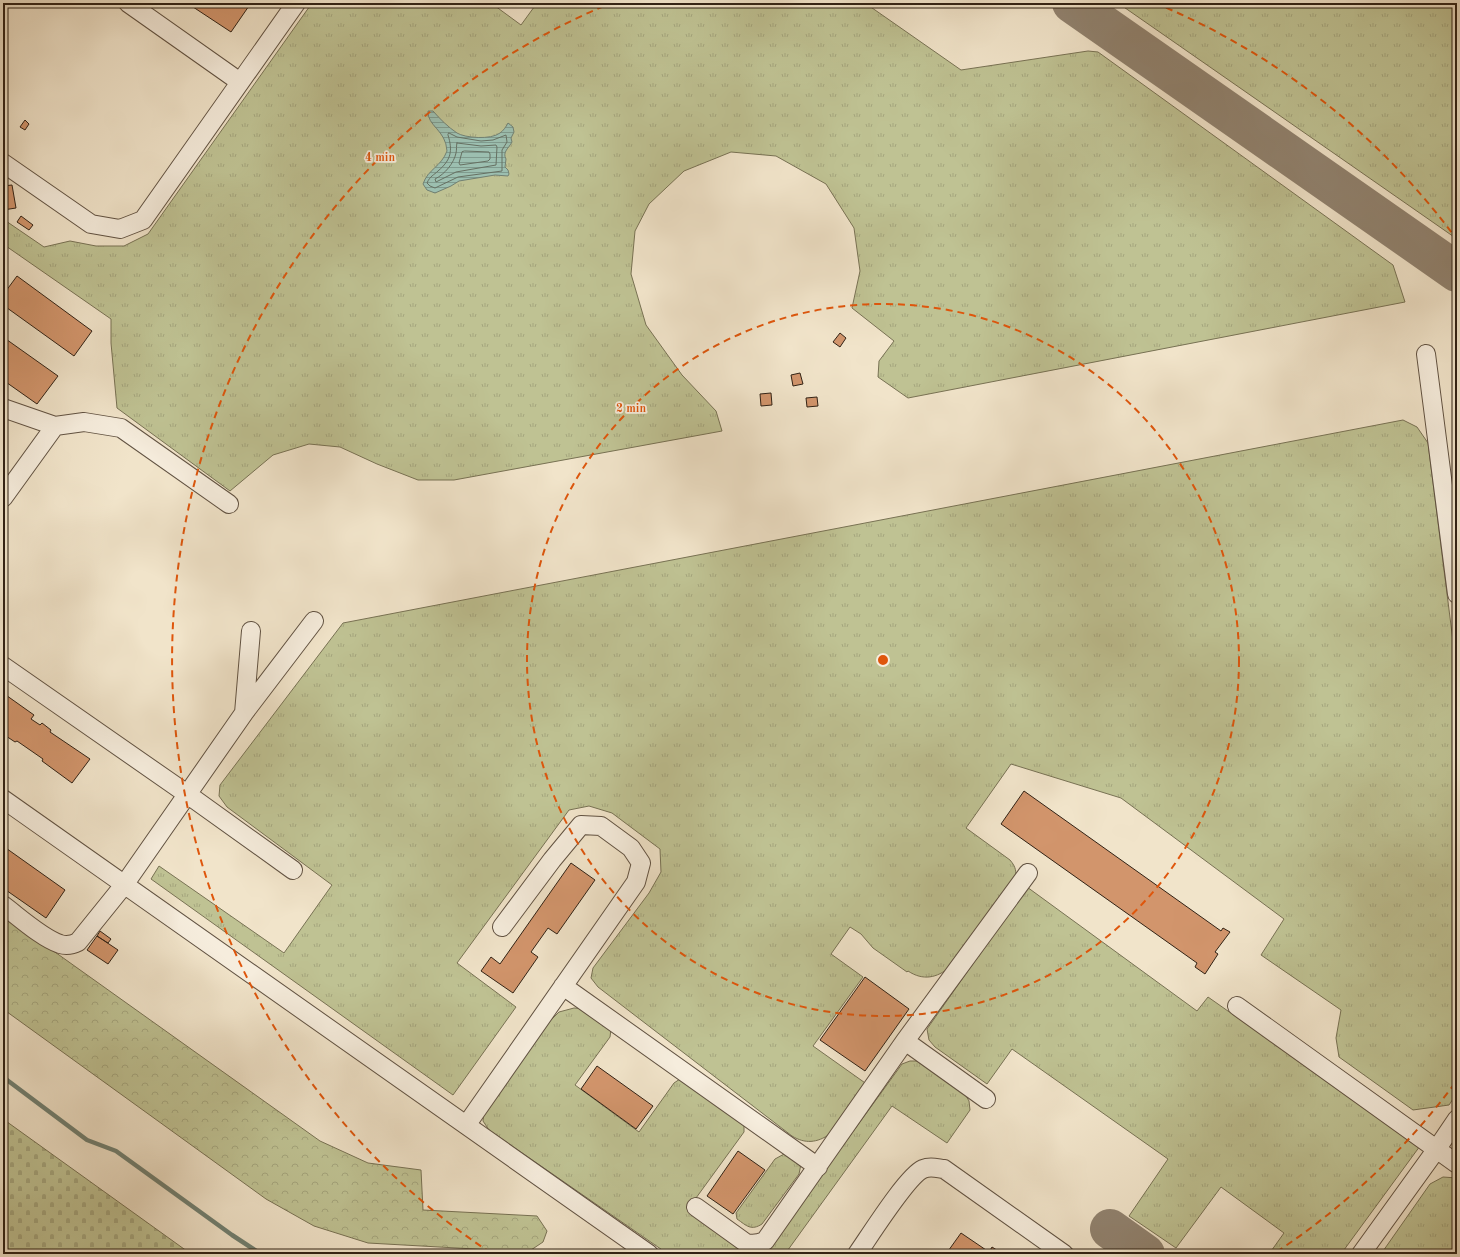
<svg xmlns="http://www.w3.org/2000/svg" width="1460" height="1257" viewBox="0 0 1460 1257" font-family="'Old Standard TT',serif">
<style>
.grass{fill:url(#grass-tufts);stroke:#787254}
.forest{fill:url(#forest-crowns);stroke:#787254}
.cemetery{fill:url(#cemetery-stones);stroke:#787254}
.water{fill:url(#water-rules);stroke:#718072}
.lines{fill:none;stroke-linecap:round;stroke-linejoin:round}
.shore{stroke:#667062;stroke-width:1}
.stream{stroke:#718072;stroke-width:4.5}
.taxiway{stroke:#918370;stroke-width:40}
.building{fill:#d2956c;stroke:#312215}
.minor-casing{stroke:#615242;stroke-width:20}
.minor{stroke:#f6eddd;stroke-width:18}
.ring{fill:none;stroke:#df560c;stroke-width:2;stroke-dasharray:7 5}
.centre{fill:#df560c;stroke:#f6eddd;stroke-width:2}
.ring-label{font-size:12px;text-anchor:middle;font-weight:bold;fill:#df560c;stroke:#f6eddd;stroke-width:3.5;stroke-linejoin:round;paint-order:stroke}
</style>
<defs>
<pattern id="grass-tufts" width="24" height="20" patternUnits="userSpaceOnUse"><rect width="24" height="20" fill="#bfc293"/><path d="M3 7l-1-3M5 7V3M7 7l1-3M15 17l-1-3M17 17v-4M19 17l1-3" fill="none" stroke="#a5a67e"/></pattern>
<pattern id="forest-crowns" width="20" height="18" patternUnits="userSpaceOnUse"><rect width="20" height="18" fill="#bfc293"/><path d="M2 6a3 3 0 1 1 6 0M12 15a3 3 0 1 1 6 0" fill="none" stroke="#a5a67e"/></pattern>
<pattern id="cemetery-stones" width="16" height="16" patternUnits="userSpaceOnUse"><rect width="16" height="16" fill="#bfc293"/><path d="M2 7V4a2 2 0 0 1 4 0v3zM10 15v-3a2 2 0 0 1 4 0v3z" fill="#a5a67e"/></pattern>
<pattern id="water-rules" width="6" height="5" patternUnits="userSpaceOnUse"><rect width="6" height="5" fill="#9cbfb0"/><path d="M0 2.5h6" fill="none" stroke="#809b8e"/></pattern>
</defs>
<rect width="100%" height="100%" fill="#f1e4ca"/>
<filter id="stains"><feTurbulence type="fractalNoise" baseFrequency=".005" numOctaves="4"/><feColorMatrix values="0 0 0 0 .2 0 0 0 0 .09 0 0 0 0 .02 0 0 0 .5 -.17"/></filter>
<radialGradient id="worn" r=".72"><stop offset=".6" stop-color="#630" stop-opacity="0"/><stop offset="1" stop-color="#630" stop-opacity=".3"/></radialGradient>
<path class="grass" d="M312 3H491L521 25 537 3H865L961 70 1088 51 1098 52 1393 265 1405 302 908 398 878 377 879 361 894 341 852 308 860 271 854 228 826 184 776 156 731 152 684 171 649 204 635 231 631 274 646 325 682 375 716 411 722 431 454 480H418L377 464 340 447 309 444 273 455 230 491 117 408 111 343V319L3 244V219L44 247 70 241 96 246H124L148 234Z
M1118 3H1457V239Z
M1403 420 1417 427 1428 443 1457 673V1093L1449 1105 1413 1110 1339 1057 1336 1038 1341 1010 1261 955 1284 919 1121 798 1011 764 966 828 1010 860C1015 866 1016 869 1016 877L950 967C937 978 923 981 908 971L907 972 873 948 861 934 850 927 831 954 863 977 813 1046 868 1085 830 1134C817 1143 805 1144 792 1136L598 987 591 978 593 968 649 893 661 872 660 849 612 813 589 806 569 810 457 963 516 1007 453 1095 151 879 159 866 284 953 332 885 227 807 219 796 220 785 343 623Z
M1027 887 1197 1011 1208 997 1420 1146 1341 1254H1269L1284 1233 1221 1187 1176 1248 1129 1216 1168 1159 1012 1049 987 1084 935 1047 929 1040 927 1029Z
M574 1008 588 1009 611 1029 610 1037 575 1085 639 1132 674 1083 680 1079 744 1124V1132L688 1209 770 1246 902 1064 910 1061H917L965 1094 969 1101 970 1110 947 1143 892 1106 785 1254H668L489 1130 483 1121 484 1112 546 1025 559 1012Z
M786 1153 801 1164 799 1174 762 1224C751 1231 747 1226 737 1219L736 1213 775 1159Z
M1443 1177 1457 1178V1254H1381L1430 1184Z"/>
<path class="forest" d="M3 915 320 1141 368 1163 421 1170 423 1210 537 1216 547 1231 543 1242 528 1252 368 1243 314 1226 266 1199 3 1009Z"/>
<path class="cemetery" d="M3 1119 191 1254H3Z"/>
<path class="water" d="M428 111H433C440 119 448 127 457 133 465 138 491 140 500 133 503 131 506 127 508 123L513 127 514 132 511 138 512 142C509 148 502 152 506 159L505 167 508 170 509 174 508 176 495 175 459 181 451 186 435 193 427 190 423 184C428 169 441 167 447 151 446 130 427 126 428 111Z"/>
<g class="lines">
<path class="shore" d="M449 133 457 137 481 141 493 140 506 135 507 142 502 150V171L458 177 435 188 430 186 427 183C430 176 434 175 438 171 451 160 453 151 448 135Z
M457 143 481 146 496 145 497 147 496 165 456 172 436 182 435 179C445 174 454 163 456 153 457 149 456 146 457 143Z
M465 151 489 152 490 154V159L488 161 460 165 459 163 462 152Z"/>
<path class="stream" d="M3 1077 87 1140 116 1151 232 1235 261 1254"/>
<path class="taxiway" d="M1072 3 1457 272
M1110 1229 1145 1254"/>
</g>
<path class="building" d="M187 3H251L231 32Z
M25 120 29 124 25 130 20 127Z
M12 185 16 208 3 210V186Z
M21 216 33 225 29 230 17 222Z
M17 276 92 331 74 356 3 305V295Z
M840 333 846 338 840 347 833 342Z
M3 337 58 376 37 404 3 380Z
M800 373 803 384 793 386 791 375Z
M771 393 772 405 761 406 760 394Z
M817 397 818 406 807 407 806 398Z
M3 693 34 715 31 719 40 725 42 723 51 730 50 732 90 759 72 783 42 761 43 759 17 741 15 742 3 734Z
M1024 791 1221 931 1223 928 1230 932 1215 952 1218 954 1205 974 1195 967 1197 963 1001 824Z
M3 846 65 890 46 918 3 888Z
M571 863 595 880 557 934 548 928 531 952 538 957 513 993 481 971 491 957 500 964Z
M100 931 111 939 108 943 97 936Z
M97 936 118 950 108 964 87 950Z
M865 977 909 1009 865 1071 820 1040Z
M597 1066 653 1106 636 1129 581 1089Z
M738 1151 765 1170 733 1214 707 1196Z
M961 1233 989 1252 992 1247 1003 1254H946Z"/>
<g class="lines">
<g class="minor-casing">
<path id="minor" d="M128 3 240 82
M3 163 91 224 120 229 143 220 296 3
M1426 354 1457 594
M3 408 55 426
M3 498 55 426 84 422 121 428 229 504
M3 666 187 794 293 870
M244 713 314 621
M3 799C217 952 434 1101 649 1254
M3 905C19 917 42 938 60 944 67 946 72 945 78 942L124 885 244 713 251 631
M563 986 818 1167
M1237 1006 1457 1164
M905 1041 986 1099
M467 1124 636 882 641 863 631 848 601 826 581 825 552 860 502 927
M696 1207 746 1243C753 1245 758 1244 765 1241L905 1041 1028 873
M857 1254C869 1237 907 1176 923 1169 930 1166 936 1168 944 1169L1064 1254
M1361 1254 1436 1150 1457 1119"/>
</g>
<use href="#minor" class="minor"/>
</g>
<g class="ring">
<circle cx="883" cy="660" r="356"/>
<path d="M1455 1083A711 711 0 0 1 1275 1253M491 1253A711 711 0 0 1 611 3M1155 3A711 711 0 0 1 1455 237"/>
</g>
<circle cx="883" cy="660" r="6" class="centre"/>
<g class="ring-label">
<text x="380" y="161">4 min</text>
<text x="631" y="412">2 min</text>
</g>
<rect width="1460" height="1257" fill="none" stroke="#f1e4ca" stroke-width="16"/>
<rect x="4" y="4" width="1452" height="1249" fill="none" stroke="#312215" stroke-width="2"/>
<rect x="8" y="8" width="1444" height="1241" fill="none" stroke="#312215"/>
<rect width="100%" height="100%" filter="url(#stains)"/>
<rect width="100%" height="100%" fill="url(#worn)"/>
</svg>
